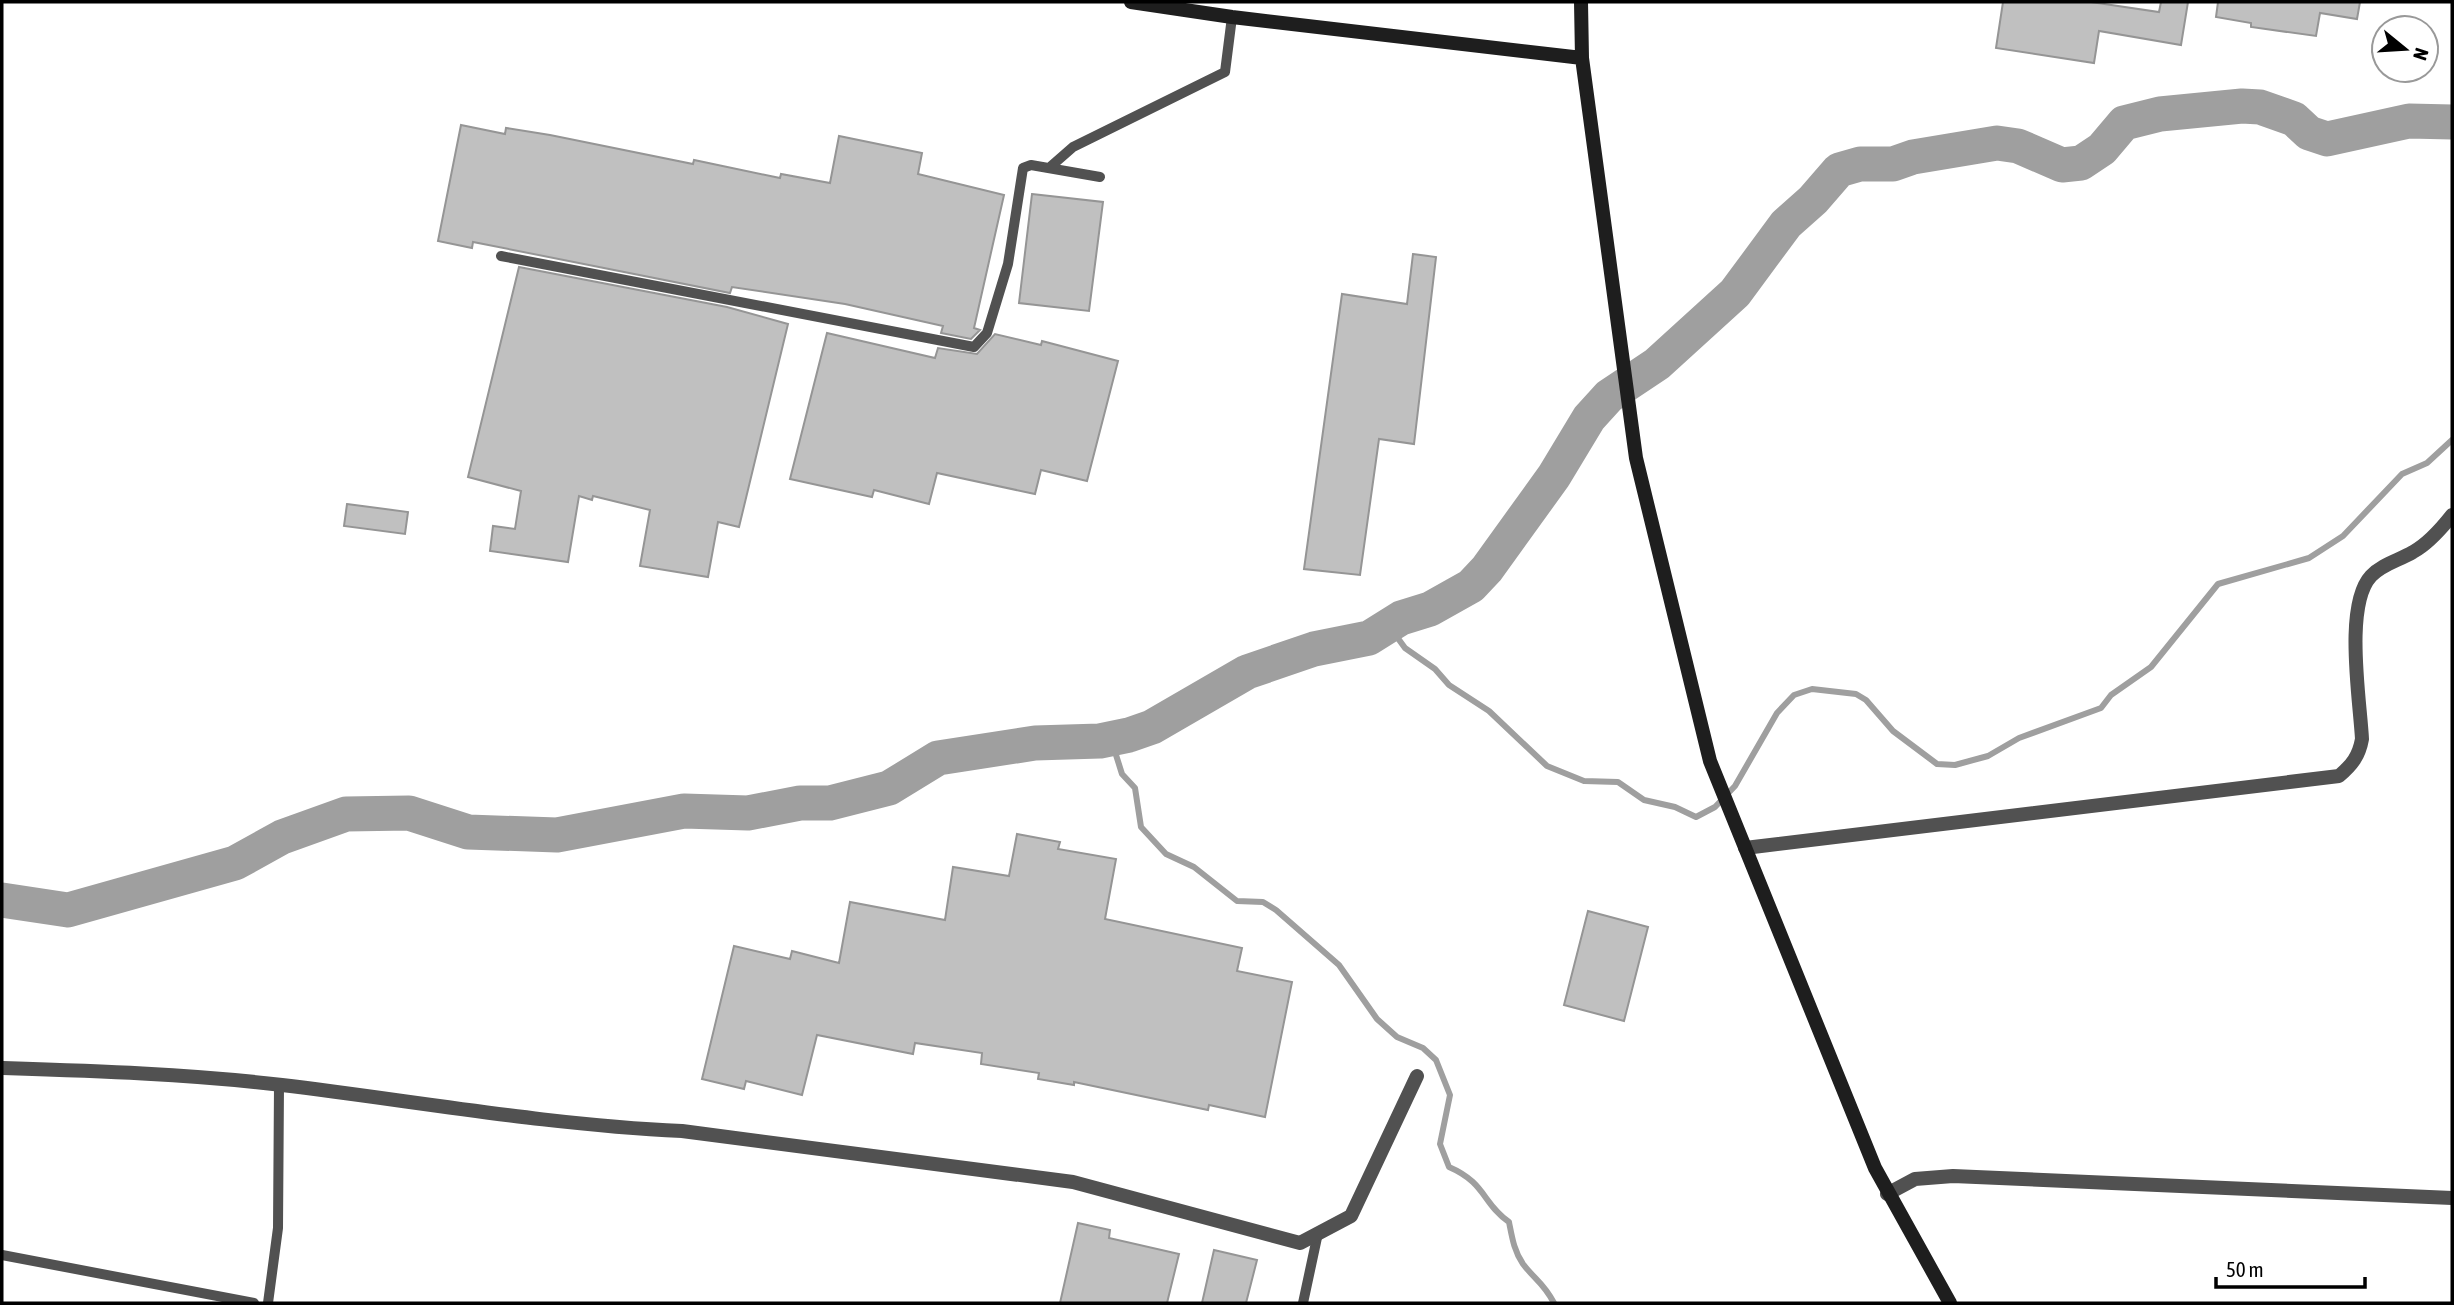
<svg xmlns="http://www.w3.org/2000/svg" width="2454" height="1305" viewBox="0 0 2454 1305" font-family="'Asap Condensed',sans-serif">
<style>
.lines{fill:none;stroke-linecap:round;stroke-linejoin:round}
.stream{stroke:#9f9f9f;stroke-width:6}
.river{stroke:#9f9f9f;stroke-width:35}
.building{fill:#c0c0c0;stroke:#959595;stroke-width:2}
.lane{stroke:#515151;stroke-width:10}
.street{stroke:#515151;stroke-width:14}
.secondary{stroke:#1e1e1e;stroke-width:14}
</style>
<rect width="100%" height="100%" fill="#fff"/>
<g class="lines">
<path class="stream" d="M1389 626 1405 648 1435 669 1449 685 1489 711 1547 766 1584 781 1618 782 1644 800 1675 807 1696 817 1715 807 1735 786 1777 713 1794 695 1812 689 1856 694 1866 700 1893 731 1937 764 1955 765 1988 756 2019 738 2101 708 2111 695 2151 667 2218 584 2309 558 2343 536 2402 474 2427 463 2452 440
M1111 739 1122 774 1135 788 1141 827 1166 854 1194 867 1237 901 1263 902 1276 910 1339 965 1377 1019 1397 1037 1423 1048 1436 1060 1450 1095 1440 1144 1449 1167C1486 1183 1482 1203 1509 1222 1512 1237 1514 1251 1523 1264 1535 1280 1543 1282 1554 1303"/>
<path class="river" d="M2 900 68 910 235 863 282 837 346 814 409 813 468 832 557 835 684 811 748 813 800 803H830L889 788 938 758 1035 743 1100 741 1129 735 1152 727 1247 672 1314 649 1369 638 1401 618 1430 609 1471 586 1487 569 1554 476 1589 418 1609 396 1657 364 1735 293 1786 224 1813 200 1839 170 1860 164H1893L1913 157 1997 143 2018 146 2062 165 2081 163 2102 149 2124 123 2160 114 2242 106 2260 107 2294 119 2309 133 2327 139 2409 121 2452 122"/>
</g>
<path class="building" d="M2003 2H2091L2159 12 2161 2H2188L2181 45 2099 31 2094 63 1996 48Z
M2218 2H2360L2357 19 2320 13 2316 36 2251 27V23L2216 17Z
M461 125 505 134 506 128 550 135 693 164 694 160 780 178 781 174 830 183 839 136 922 153 918 174 1004 195 974 328 980 330 971 339 941 333 943 326 845 304 732 287 730 293 473 242 472 248 438 241Z
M1032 194 1103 202 1089 311 1019 303Z
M1413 254 1436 257 1414 444 1379 439 1360 575 1304 569 1342 294 1407 304Z
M519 267 727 307 788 324 739 527 718 522 708 577 640 566 650 510 593 496 592 500 579 496 568 562 490 551 493 526 515 529 521 491 468 477Z
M827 333 935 358 938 348 977 354 995 334 1041 345 1042 341 1118 361 1087 481 1041 470 1035 494 937 473 929 504 874 490 872 497 790 479Z
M347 504 408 512 405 534 344 526Z
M1017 834 1060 842 1058 849 1116 859 1105 919 1242 948 1237 971 1292 982 1265 1117 1209 1105 1208 1110 1074 1082V1085L1038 1079 1039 1073 981 1064 982 1053 915 1043 913 1054 817 1035 802 1095 746 1081 744 1089 702 1079 734 946 790 959 792 951 839 963 850 902 945 920 953 867 1009 876Z
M1588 911 1648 927 1624 1021 1564 1005Z
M1078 1223 1110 1230 1109 1238 1179 1254 1167 1303H1060Z
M1214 1250 1257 1260 1246 1303H1202Z"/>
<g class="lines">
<path class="lane" d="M1049 168 1073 147 1225 72 1232 17
M501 256 974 347 987 333 1008 264 1023 168 1031 165 1100 177
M2 1255 254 1303
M268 1303 278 1228 279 1085
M1303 1303 1318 1233"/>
<path class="street" d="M1745 848 2339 776C2352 765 2359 756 2362 739 2360 700 2344 605 2371 576 2382 564 2400 560 2413 552 2429 543 2441 529 2452 515
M2 1068C95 1071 189 1074 282 1085 415 1101 548 1125 682 1131L1073 1182 1300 1243 1351 1216 1417 1076
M1887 1194 1915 1179 1953 1176 2452 1198"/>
<path class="secondary" d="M1131 2 1232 17 1582 58
M1581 2 1582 58 1636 458 1710 761 1875 1168 1950 1303"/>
</g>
<rect width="2454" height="1305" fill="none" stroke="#000000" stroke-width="7"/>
<g transform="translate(2405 49) rotate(108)"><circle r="33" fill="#ffffff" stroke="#999999" stroke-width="2"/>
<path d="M0-5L12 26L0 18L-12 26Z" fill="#000000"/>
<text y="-10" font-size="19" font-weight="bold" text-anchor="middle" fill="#000000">N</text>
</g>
<path d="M2216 1277v10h149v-10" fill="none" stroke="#000000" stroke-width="3.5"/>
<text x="2226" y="1277" font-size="21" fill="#000000" stroke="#ffffff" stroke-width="5" paint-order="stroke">50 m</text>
</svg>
